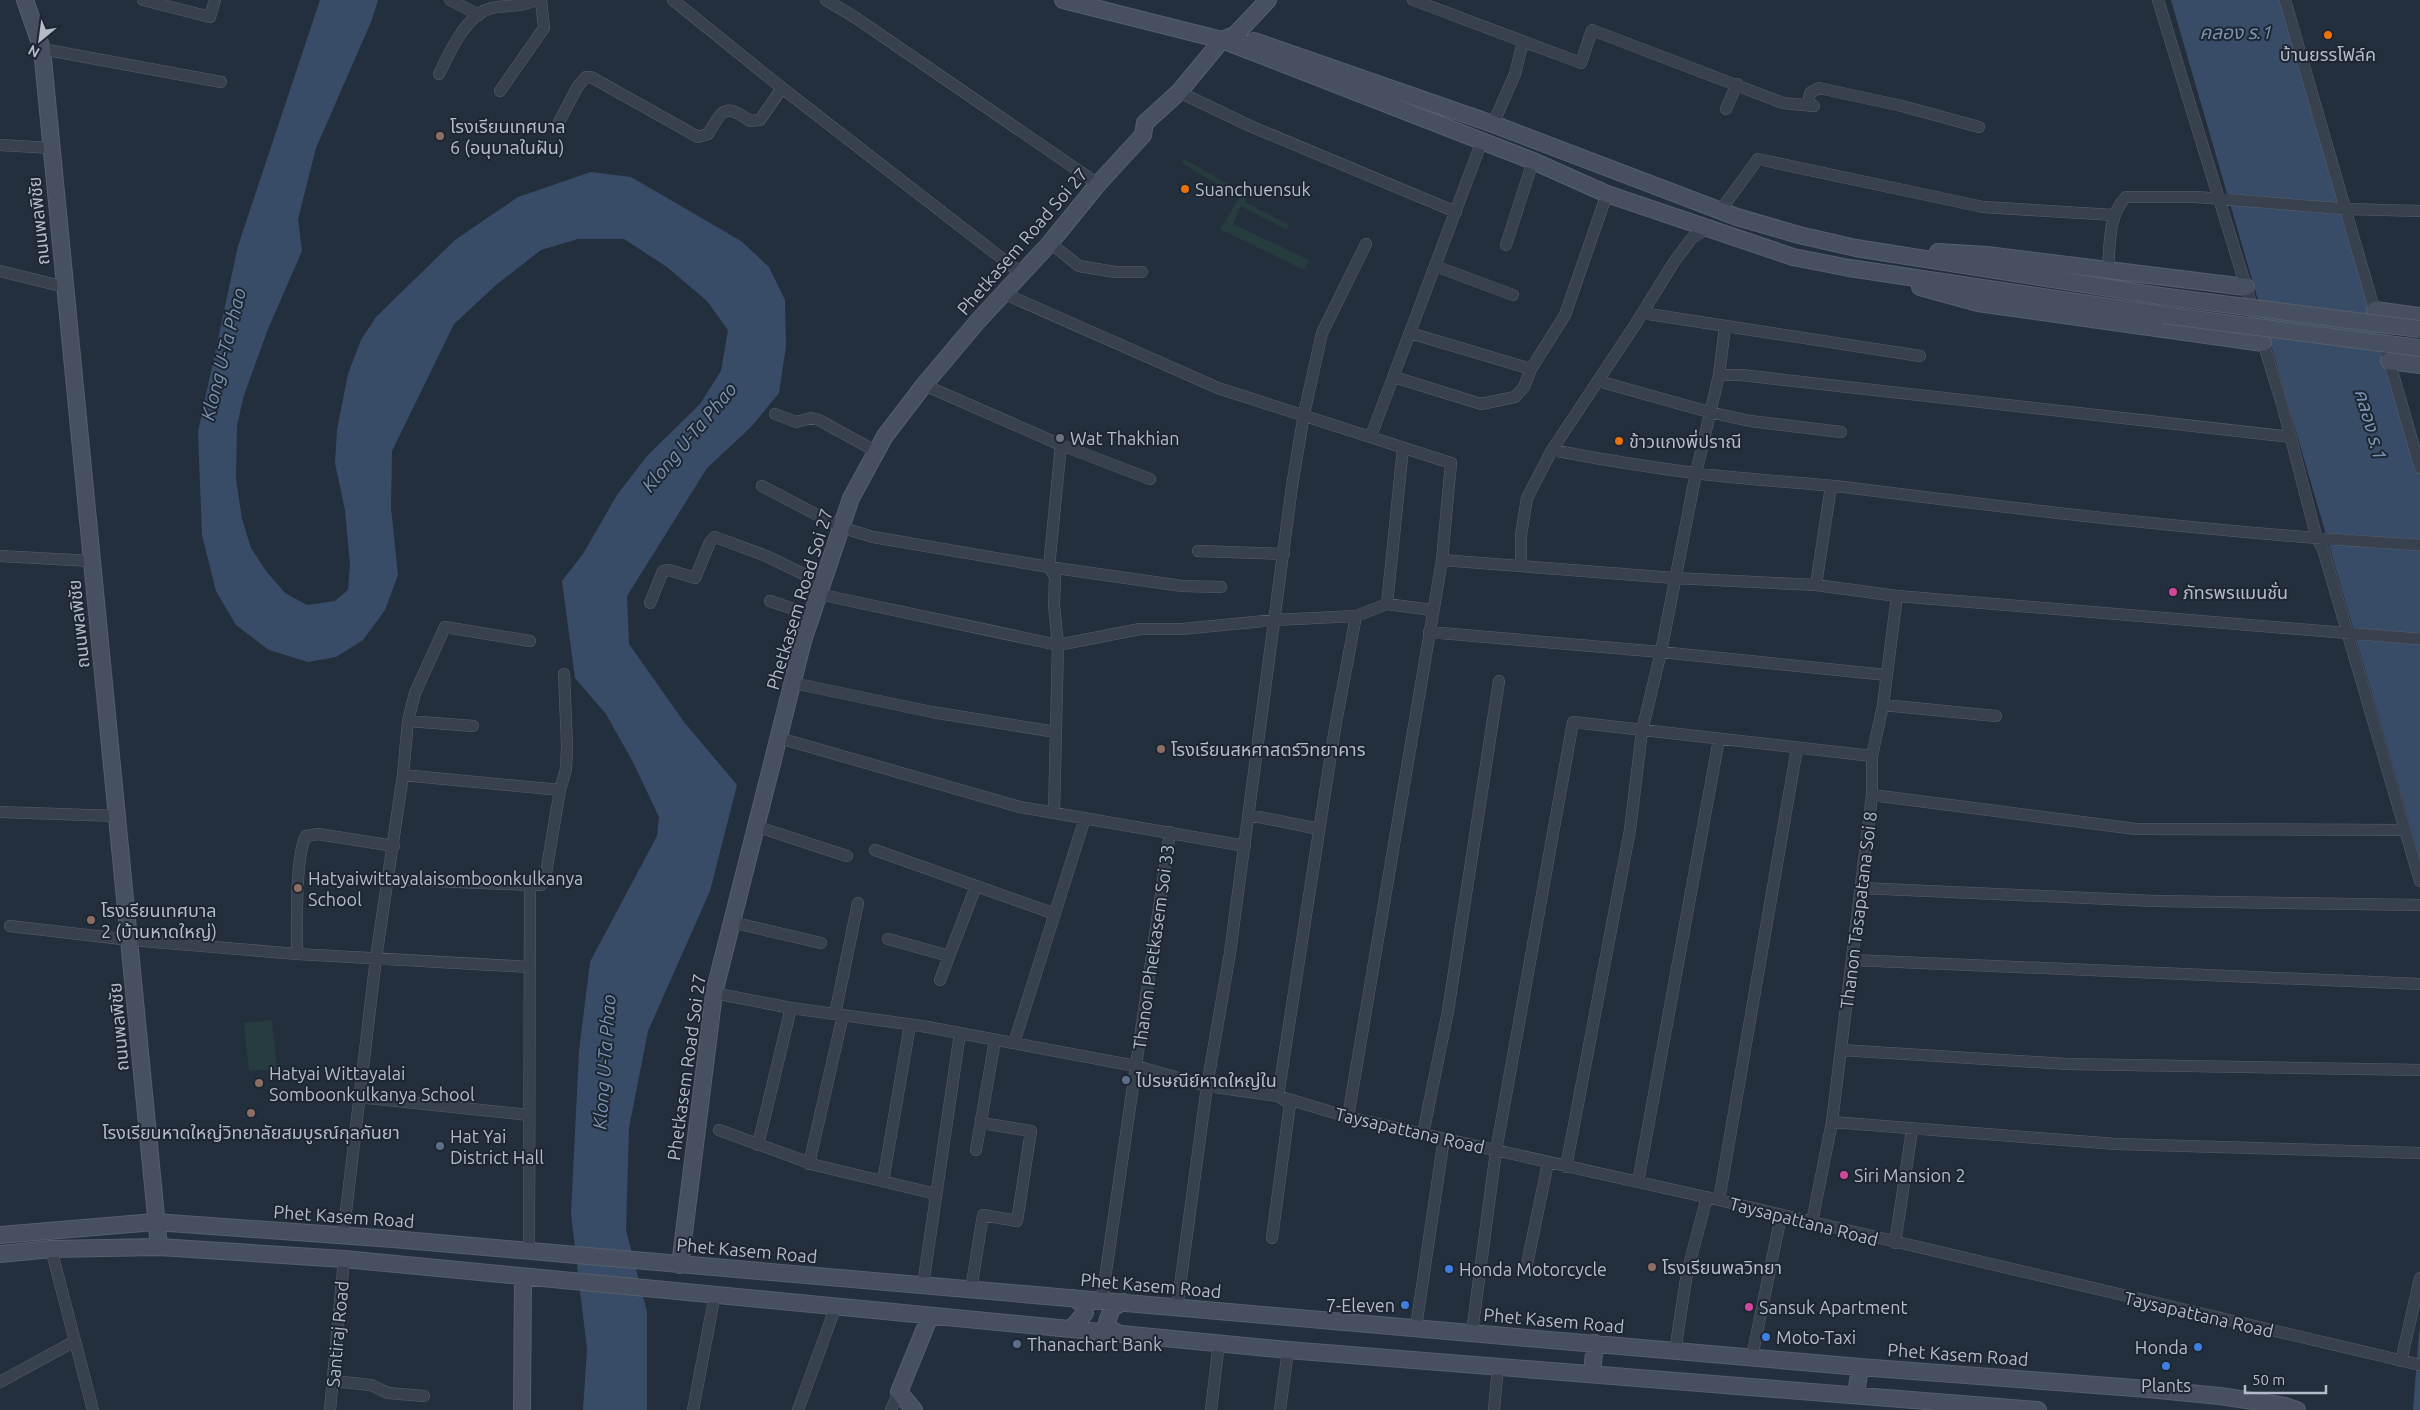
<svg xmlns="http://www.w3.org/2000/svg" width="2420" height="1410" viewBox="0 0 2420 1410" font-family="Ubuntu,'Noto Sans Thai',sans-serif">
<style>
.green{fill:#263c3f}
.water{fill:#394c67}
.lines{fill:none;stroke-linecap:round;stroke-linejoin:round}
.street-casing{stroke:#565f6c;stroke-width:12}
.secondary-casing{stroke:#565f6c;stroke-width:18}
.street{stroke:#38414e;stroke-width:11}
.secondary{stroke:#465061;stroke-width:16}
.secondary-bridge-casing{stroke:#565f6c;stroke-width:18;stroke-linecap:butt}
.secondary-bridge{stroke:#465061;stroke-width:16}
.food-dot{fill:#e8710a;stroke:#1d2633;stroke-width:2}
.education-dot{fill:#8d6e63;stroke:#1d2633;stroke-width:2}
.worship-dot{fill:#6b7280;stroke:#1d2633;stroke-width:2}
.hotel-dot{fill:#d1479c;stroke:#1d2633;stroke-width:2}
.service-dot{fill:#5c6f8a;stroke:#1d2633;stroke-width:2}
.shop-dot{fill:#3f7fe0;stroke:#1d2633;stroke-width:2}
.labels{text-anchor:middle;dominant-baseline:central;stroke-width:4;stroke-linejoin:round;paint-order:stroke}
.poi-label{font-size:18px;fill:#b4bcc9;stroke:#1d2633;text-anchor:start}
.street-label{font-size:18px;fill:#b4bcc9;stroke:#1d2633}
.water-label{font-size:19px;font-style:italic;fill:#7c92b1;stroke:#1d2633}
</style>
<rect width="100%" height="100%" fill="#242f3e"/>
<path class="green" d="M1184 159 1247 195 1245 202 1289 225 1287 230 1241 206 1233 224 1309 260 1304 270 1220 229 1239 198 1182 163Z
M272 1020 277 1069 249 1071 244 1023Z"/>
<path class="water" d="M320 0H378L371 22 316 148 298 219 302 251 268 329 244 395 237 425 236 479 242 519 251 548 266 571 285 593 307 605 335 601 348 590 350 565 345 510 335 463 337 430 348 374 361 340 376 317 455 240 518 197 591 172 631 177 741 241 769 267 785 300 786 346 779 393 751 427 707 468 627 596 629 644 684 722 737 785 710 891 648 1031 629 1128 626 1230 647 1312V1410H583L587 1349 571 1214 579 1051 590 962 657 836 659 817 633 762 606 714 575 678 562 581 583 554 617 495 647 456 700 404 721 371 728 330 707 301 667 267 624 239H578L541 250 496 285 454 324 392 451 391 508 398 575 385 610 363 640 336 657 308 662 269 650 236 625 216 591 202 535 198 432 238 246Z
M2171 0H2284L2420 473V859Z
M2420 1328V1410H2413L2419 1333Z"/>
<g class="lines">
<g class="street-casing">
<path id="street" d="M143 0 210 17 215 0
M450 0 479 15
M673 0 782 88 1022 274
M826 0 856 18 1098 184
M1413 0 1581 63 1592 30 1783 103 1814 106
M2158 0 2282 404 2317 539 2323 549 2420 881
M2285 0 2420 468
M42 49 221 82
M439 74C449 53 467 13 492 8 505 5 524 7 535 0
M500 91 544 28 541 0
M1179 92 1250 126 1456 212
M1808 104 1810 93 1819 88 1902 106 1979 127
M1726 109 1737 84
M559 122 578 86 586 77H591L698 137 708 134C723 109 724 103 750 121L760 120 782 88
M1493 124 1515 74 1523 42
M0 145 51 148
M1720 211 1758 159 1983 207 2114 215
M1050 243 1079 266 1115 272H1142
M1506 245 1533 161
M1435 266 1513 295
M2108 270C2110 245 2108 215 2126 197H2196L2347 209 2420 211
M0 271 65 287
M1005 294 1218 388 1451 463 1442 560 1348 1117
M1642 313 1920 356
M1410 333 1531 369 1565 315 1607 194
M1719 375H1741L2291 437
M1394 377 1481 404 1515 397 1524 387 1531 369
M1598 381 1709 412 1750 421 1841 432
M924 385 1061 445 1150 479
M775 414 796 422 811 418 819 420 877 452
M1371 436 1482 141
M1552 450C1599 459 1647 467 1695 473 1747 480 1800 482 1852 488 2041 512 2230 534 2420 545
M762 486 840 527 873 537 1049 567 1182 586 1221 587
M1198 551 1284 554
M0 556 92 561
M1442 560 1674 578 1816 585 1897 596 2420 639
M1521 565V535L1527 498 1552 450 1635 325 1674 262 1692 238 1708 228
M1816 585 1831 486
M818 594 1058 645 1140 629H1182L1275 620 1356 616 1387 604 1432 610
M770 601 811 615
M650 603 663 571 669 570 695 578 710 542 715 537 766 556 822 583
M1387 604 1403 448
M1429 632 1661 652 1887 675
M793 683 932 712 1056 732
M1883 705 1996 716
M408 721 473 726
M779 738 1020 807 1245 846
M403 775 560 790
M1872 795 2136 829 2405 830
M0 812 117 816
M1054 813 1058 645 1054 605 1055 577 1049 567 1061 445
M1249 815 1319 829
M755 826 847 856
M875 850 1055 914
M389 879 530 885 529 1251
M530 885H541L545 879 560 790 566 769 567 745 564 674
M1861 888 2155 901 2420 905
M731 922 821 943
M10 926 130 940 297 954 530 967
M888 939 949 956
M297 954C297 928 295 856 306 836L318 834 394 846
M1852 960 2420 984
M940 980 976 886
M714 993 791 1008 922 1026 1136 1066 1207 1086 1278 1096 1348 1117 1423 1134 1719 1200 2420 1365
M835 1014 858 903
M1014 1043 1085 818
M1841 1050 2068 1064 2420 1070
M358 1097 529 1115
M1832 1122 2116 1144 2420 1153
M719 1130 815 1165 936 1194
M1423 1134 1448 1011 1499 681
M758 1145 791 1008
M976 1150 995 1040
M809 1164 843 1015
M1566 1167 1630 830 1642 731 1661 652 1696 473 1719 375 1725 327
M883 1181 910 1025
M1638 1182 1719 739
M1719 1200 1797 748
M1812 1222 1832 1122 1872 795V756L1883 705 1897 596
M343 1237 376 958 403 775 408 721 415 693 445 627 530 641
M1272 1238 1290 1104 1278 1096 1335 728 1356 616
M1895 1243 1912 1130
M51 1249 93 1410
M1527 1264 1548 1163
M923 1285 960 1033
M971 1289 983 1215 1017 1221 1031 1131 981 1123
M1102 1299 1170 832
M1177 1308 1207 1086 1230 953 1292 486 1304 414 1322 333 1366 244
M1416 1327 1444 1138
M1472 1332 1496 1151 1573 722 1872 756
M1675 1351 1687 1273 1707 1197
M1752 1357 1781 1216
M2401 1361 2420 1278
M333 1381 371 1385 388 1393 424 1396
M0 1382 75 1341
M330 1410 344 1259
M693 1410 715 1294
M798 1410 836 1306
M891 1410 899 1392
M1211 1410 1219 1342
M1280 1410 1288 1350
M1494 1410 1498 1366"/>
</g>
<g class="secondary-casing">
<path id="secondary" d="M25 0 42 49 159 1247
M1063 0 1222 40 1533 161 1607 194 1793 257 1849 268 2163 315
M1254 41 1493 124 1737 217 1799 235 1856 248 2160 296
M1938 252 1987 255 2246 287
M1920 287 1978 303 2263 343
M2375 310 2420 316
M2389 361 2420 365
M0 1235 155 1222 393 1239 1860 1367 2148 1389 2220 1396 2285 1406 2297 1410
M0 1254 51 1249 159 1247 344 1259 1288 1350 2038 1410
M680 1265 714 993 803 641 851 498 885 436 924 385 977 322 1050 243 1098 184 1143 135 1145 123 1179 92 1222 40 1235 35 1268 0
M1071 1329 1085 1313 1083 1305 1074 1298
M1119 1334 1109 1328 1107 1322 1112 1308 1123 1302
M1592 1373 1595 1343
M1856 1395 1860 1367
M522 1410 523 1277
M914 1410 899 1392 930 1316"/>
</g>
<use href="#street" class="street"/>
<use href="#secondary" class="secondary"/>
<g class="secondary-bridge-casing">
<path id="secondary-bridge" d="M2160 296 2420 329
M2163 315 2420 348"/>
</g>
<use href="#secondary-bridge" class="secondary-bridge"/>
</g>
<g class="food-dot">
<circle cx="2328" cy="35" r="5"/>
<circle cx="1185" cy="189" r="5"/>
<circle cx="1619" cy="441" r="5"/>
</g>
<g class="education-dot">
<circle cx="440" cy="136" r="5"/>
<circle cx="1161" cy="749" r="5"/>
<circle cx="298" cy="888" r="5"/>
<circle cx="91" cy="920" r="5"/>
<circle cx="259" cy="1083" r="5"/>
<circle cx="251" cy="1113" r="5"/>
<circle cx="1652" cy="1267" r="5"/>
</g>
<circle class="worship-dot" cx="1060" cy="438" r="5"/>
<g class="hotel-dot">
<circle cx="2173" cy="592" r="5"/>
<circle cx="1844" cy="1175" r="5"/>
<circle cx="1749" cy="1307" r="5"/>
</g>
<g class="service-dot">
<circle cx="1126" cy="1080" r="5"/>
<circle cx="440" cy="1146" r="5"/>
<circle cx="1017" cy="1344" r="5"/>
</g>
<g class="shop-dot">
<circle cx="1449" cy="1269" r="5"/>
<circle cx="1405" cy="1305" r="5"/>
<circle cx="1766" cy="1337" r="5"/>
<circle cx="2198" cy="1347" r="5"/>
<circle cx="2166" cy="1366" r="5"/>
</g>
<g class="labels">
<g class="poi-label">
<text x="2328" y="54" text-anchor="middle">บ้านยรรโฟล์ค</text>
<text x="450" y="126">โรงเรียนเทศบาล<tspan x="450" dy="21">6 (อนุบาลในฝัน)</tspan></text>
<text x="1195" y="189">Suanchuensuk</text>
<text x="1070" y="438">Wat Thakhian</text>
<text x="1629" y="441">ข้าวแกงพี่ปราณี</text>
<text x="2183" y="592">ภัทรพรแมนชั่น</text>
<text x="1171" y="749">โรงเรียนสหศาสตร์วิทยาคาร</text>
<text x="308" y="878">Hatyaiwittayalaisomboonkulkanya<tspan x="308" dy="21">School</tspan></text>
<text x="101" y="910">โรงเรียนเทศบาล<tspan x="101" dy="21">2 (บ้านหาดใหญ่)</tspan></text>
<text x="269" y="1073">Hatyai Wittayalai<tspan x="269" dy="21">Somboonkulkanya School</tspan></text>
<text x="1136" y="1080">ไปรษณีย์หาดใหญ่ใน</text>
<text x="251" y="1132" text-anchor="middle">โรงเรียนหาดใหญ่วิทยาลัยสมบูรณ์กุลกันยา</text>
<text x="450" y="1136">Hat Yai<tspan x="450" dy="21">District Hall</tspan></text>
<text x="1854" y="1175">Siri Mansion 2</text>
<text x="1662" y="1267">โรงเรียนพลวิทยา</text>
<text x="1459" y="1269">Honda Motorcycle</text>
<text x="1395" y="1305" text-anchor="end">7-Eleven</text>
<text x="1759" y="1307">Sansuk Apartment</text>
<text x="1776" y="1337">Moto-Taxi</text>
<text x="1027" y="1344">Thanachart Bank</text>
<text x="2188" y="1347" text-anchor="end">Honda</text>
<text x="2166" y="1385" text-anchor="middle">Plants</text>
</g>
<g class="street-label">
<text transform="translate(38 221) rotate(-96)">ถนนพลพิชัย</text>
<text transform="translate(1022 241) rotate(-49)">Phetkasem Road Soi 27</text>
<text transform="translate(799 599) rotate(-73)">Phetkasem Road Soi 27</text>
<text transform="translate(78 624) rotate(-96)">ถนนพลพิชัย</text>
<text transform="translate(1858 910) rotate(-83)">Thanon Tasapatana Soi 8</text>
<text transform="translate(1153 947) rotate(-82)">Thanon Phetkasem Soi 33</text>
<text transform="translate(118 1027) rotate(-95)">ถนนพลพิชัย</text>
<text transform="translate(686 1067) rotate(-82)">Phetkasem Road Soi 27</text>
<text transform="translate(1410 1130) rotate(13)">Taysapattana Road</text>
<text transform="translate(344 1216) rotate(4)">Phet Kasem Road</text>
<text transform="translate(1804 1221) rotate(14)">Taysapattana Road</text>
<text transform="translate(747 1250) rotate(5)">Phet Kasem Road</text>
<text transform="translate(1151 1285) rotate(5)">Phet Kasem Road</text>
<text transform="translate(2199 1314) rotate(13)">Taysapattana Road</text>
<text transform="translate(1554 1320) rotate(5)">Phet Kasem Road</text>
<text transform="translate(337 1334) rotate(-85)">Santiraj Road</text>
<text transform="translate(1958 1354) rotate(4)">Phet Kasem Road</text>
</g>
<g class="water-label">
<text x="2236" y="32">คลอง ร.1</text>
<text transform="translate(223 354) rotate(-76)">Klong U-Ta Phao</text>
<text transform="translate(2371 424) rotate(74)">คลอง ร.1</text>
<text transform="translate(689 437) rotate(-50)">Klong U-Ta Phao</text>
<text transform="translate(604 1062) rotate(-86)">Klong U-Ta Phao</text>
</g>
</g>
<g transform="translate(40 40) rotate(209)" stroke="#1d2633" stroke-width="4" paint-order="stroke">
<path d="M0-4L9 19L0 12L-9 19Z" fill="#b4bcc9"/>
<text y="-8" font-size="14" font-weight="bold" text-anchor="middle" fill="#b4bcc9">N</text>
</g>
<path d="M2245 1385v8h81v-8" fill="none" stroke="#b4bcc9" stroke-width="2.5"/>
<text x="2252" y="1385" font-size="15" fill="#b4bcc9" stroke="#1d2633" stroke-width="4" paint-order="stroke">50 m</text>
</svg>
